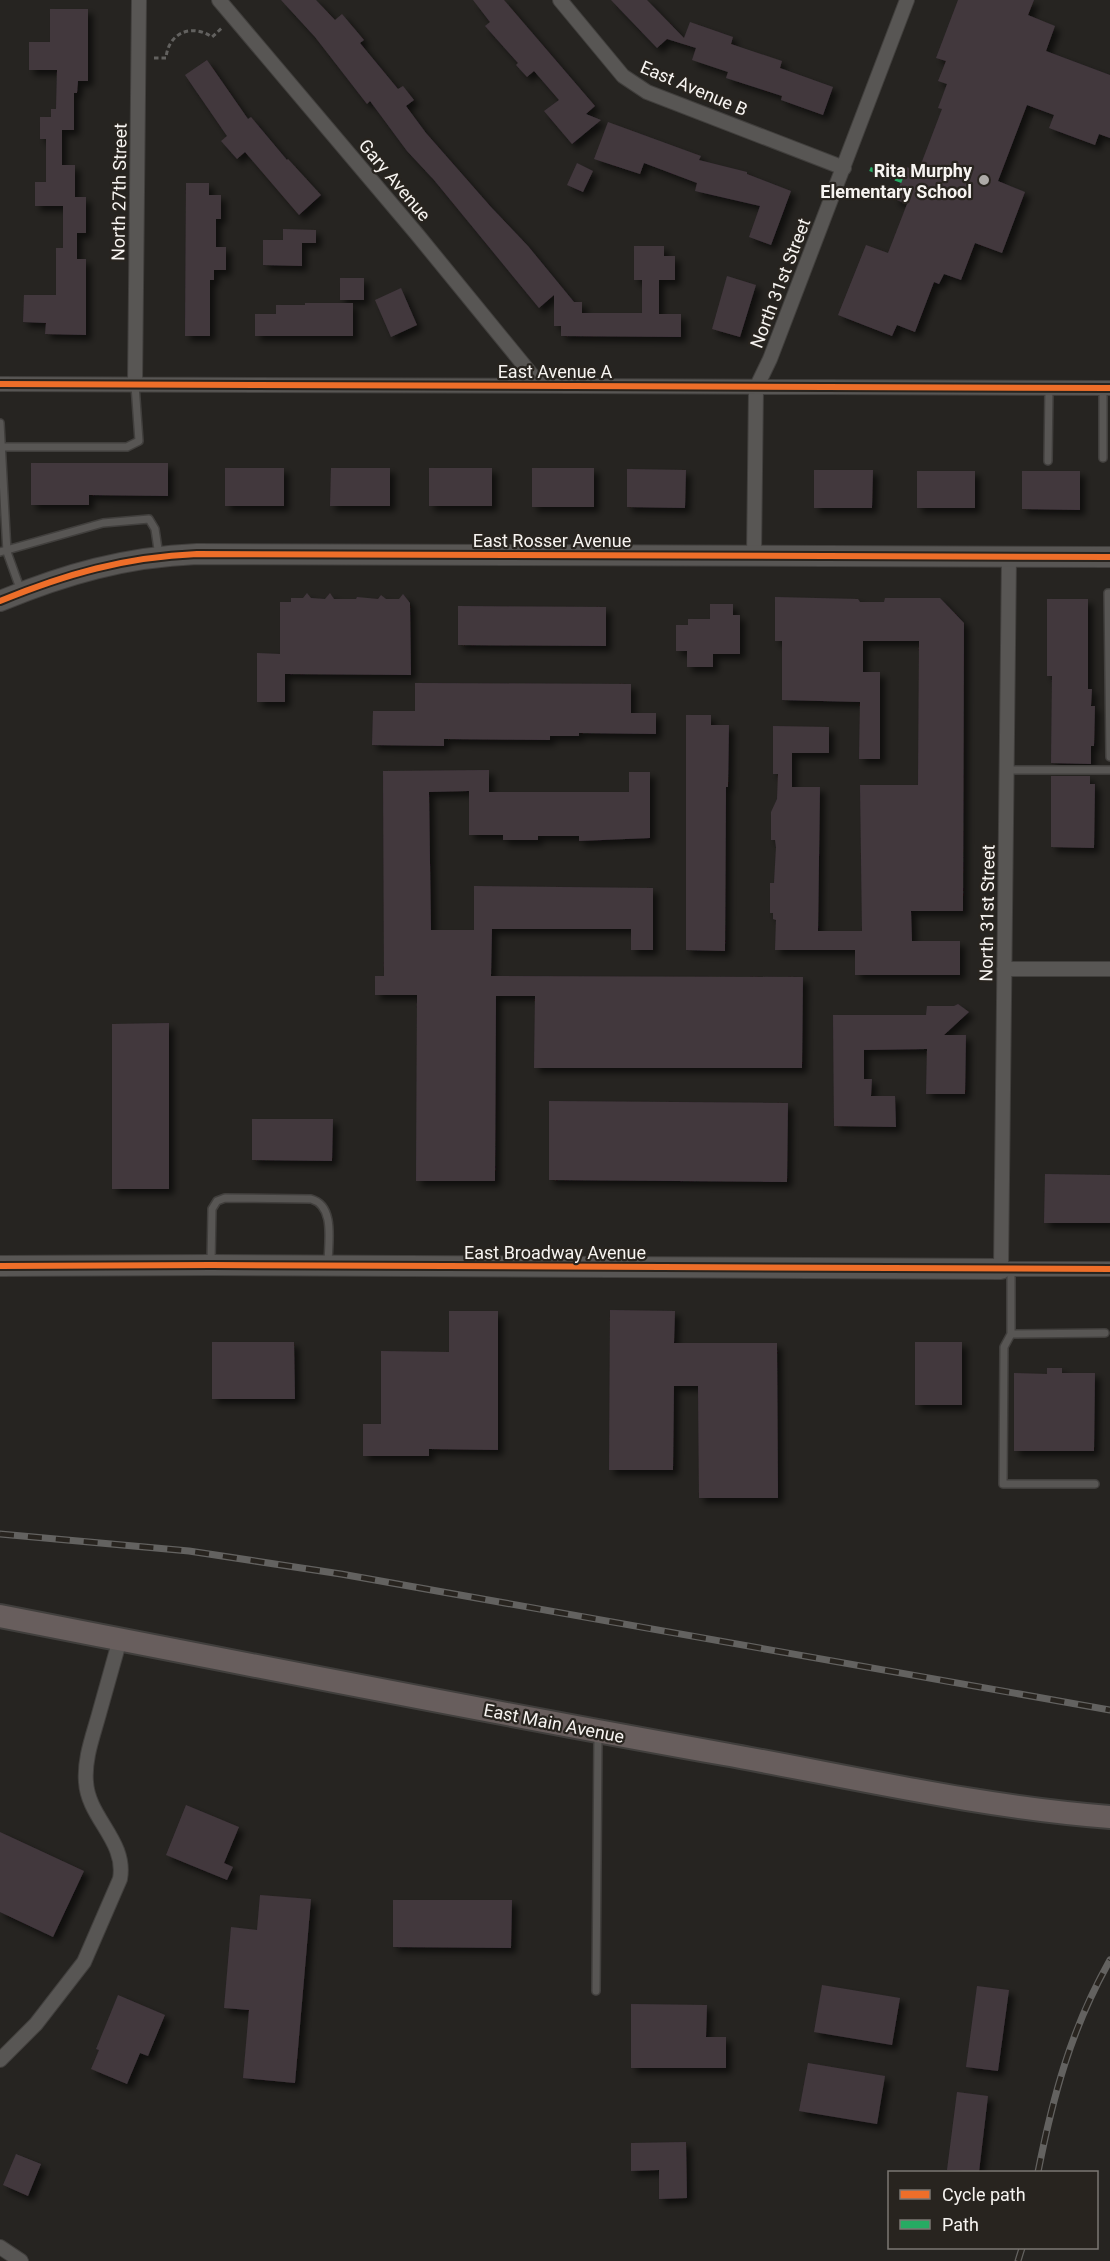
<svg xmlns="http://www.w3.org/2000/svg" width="1110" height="2261" viewBox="0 0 1110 2261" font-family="Roboto,sans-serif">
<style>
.building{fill:#42373e;filter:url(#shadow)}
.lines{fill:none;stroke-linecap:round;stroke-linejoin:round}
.lane-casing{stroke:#413f3d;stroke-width:10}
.street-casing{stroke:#413f3d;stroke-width:16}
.secondary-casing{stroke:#413f3d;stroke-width:22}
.primary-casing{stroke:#413f3d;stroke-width:26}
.path{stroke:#62615f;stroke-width:3;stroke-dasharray:4.5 3;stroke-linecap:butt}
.lane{stroke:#585654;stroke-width:7}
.street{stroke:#585654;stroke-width:14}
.secondary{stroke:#585654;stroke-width:20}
.primary{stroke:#685e5d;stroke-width:22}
.rail-casing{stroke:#636260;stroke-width:7}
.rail{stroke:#28241f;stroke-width:4.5;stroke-dasharray:14;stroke-linecap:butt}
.quiet{stroke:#26ab63;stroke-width:4.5;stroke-dasharray:9 4.5;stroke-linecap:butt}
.cycleway-casing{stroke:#28241f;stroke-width:10}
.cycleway{stroke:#ee6e29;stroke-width:6}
.poi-dot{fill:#aeaba8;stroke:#28241f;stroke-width:2}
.labels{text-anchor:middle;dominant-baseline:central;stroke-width:4.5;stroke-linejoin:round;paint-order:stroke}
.street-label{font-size:18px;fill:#f7f4f1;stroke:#28241f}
.poi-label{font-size:18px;font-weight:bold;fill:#f7f4f1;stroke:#28241f;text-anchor:end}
</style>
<defs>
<filter id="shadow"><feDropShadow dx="5" dy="5" stdDeviation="3" flood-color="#0009"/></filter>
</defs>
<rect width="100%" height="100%" fill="#262421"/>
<path class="building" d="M281 0H316L335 20 342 14 364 40 360 43 398 89 403 86 414 100 406 106 426 133 491 207 528 246 574 302H582V313H642V280H634V246H664V256H675V280H659V314H681V337L561 336V326H554V295L539 308 434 180 407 151 370 101 367 104 315 37Z
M473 0H504L595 106 586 114 601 120 572 144 544 111 559 100 534 71 527 77 516 65 518 63 485 26 490 22Z
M611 0H647L684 38 690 22 733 37 731 44 782 61 780 68 833 87 823 115 781 100 782 96 726 78 728 72 692 60 696 48 667 39 657 48Z
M958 0H1034L1028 15 1055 26 1046 51 1110 75V138L1099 134 1095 145 1049 128 1054 115 1027 105 998 181 1025 192 1002 253 975 243 961 280 944 274 939 284 934 282 915 332 897 325 892 336 838 315 866 245 888 253 907 204 894 199 907 167 918 172 942 109 938 108 947 84 938 81 946 61 936 58Z
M50 9H88V81H78L77 93H74V130H62V165H75V197H86V233H77V259H86V335L45 334 46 323 23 322 24 295H56V248H63V206H35V182H46V139H40V117H51V109H56L57 70H29V42H50Z
M207 60 248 119 251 117 287 160 288 159 321 195 299 215 245 152 237 159 221 141 227 136 185 75Z
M608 122 701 156 699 160 747 172V174L791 191 771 245 749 237 760 206 695 191 697 183 644 163 640 174 594 159Z
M577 163 593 171 583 192 567 185Z
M186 183H209V195H221V219H216V247H226V270H214V280H210V336H185Z
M283 229 316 230V243H302V266L263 265V240H283Z
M727 276 756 285 740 337 712 329Z
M340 278H364V300H340Z
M401 288 417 325 391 337 375 300Z
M305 303H353V336H255V314H276V305H305Z
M31 463H168V496L89 495V505H31Z
M225 468H284V506H225Z
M331 468H390V506H330Z
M429 468H492V506H429Z
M532 468H594V507H532Z
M627 469 686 470 685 508 627 507Z
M814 470H873L872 508H814Z
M917 471H975V508H917Z
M1022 471H1080V510L1022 509Z
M307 593 311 598 325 599 330 593 334 599H356L357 597 378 599 381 595 386 599H399L403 594 410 603 411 675 285 674V702H257V653L280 654V602H291V598H303Z
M775 597 858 599 860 602H884L885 598H940L964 623 963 911H911L912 941H960V975H855V950H775L776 920 773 919V913H770V883H774L776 847 775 840H771V812L777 799 778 774H773V726L829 727V753H792V787H820L818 931H862L860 785H918L919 641H863V672H880V759H859L860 702 782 700V641H775Z
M1047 599H1088V689H1092L1091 706H1095L1094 746H1091V764L1051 763 1052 676H1047Z
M710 604H733V615H740V654H713V667H687V651H676V625H688V619H710Z
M458 606 606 607V646L458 645Z
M415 683 631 684V713H656V734L579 733V736H550V740L444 739V746L372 745 373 711H415Z
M686 715H711V725H729L728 787H726L725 951 686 950Z
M489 770V792H629V772H650V838L579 841V836H538V840H503V835H469V791L429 792 431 930H474V886L653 888V950H631V929H492L491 976 803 977 802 1068H534L535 996H496L495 1181H416L417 995H375V976H384L383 771Z
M1051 776H1090V784H1095L1094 848 1051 847Z
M958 1004 969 1012 944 1035H966L965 1094H926L927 1049 864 1050V1079H872L871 1096H895L896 1127 834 1126 833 1015H926L927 1006H954Z
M169 1023V1189H112V1024Z
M549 1101 788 1103 787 1182 549 1180Z
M252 1119H333L332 1161 252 1160Z
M1045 1174 1110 1175V1223H1044Z
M610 1310 675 1311 674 1343H777L778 1498H699L698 1386H674L673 1470H609Z
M449 1311H498V1450L429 1449V1456H363V1424H381V1351L449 1352Z
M212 1342H294L295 1399H212Z
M915 1342H962V1405H915Z
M1047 1368H1062V1373H1095L1094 1451H1014V1373L1047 1374Z
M186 1805 239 1827 224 1863 233 1867 227 1880 166 1855Z
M0 1832 84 1871 53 1937 0 1912Z
M260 1895 311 1899 295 2083 243 2078 249 2010 224 2008 231 1927 257 1930Z
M393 1900H512L511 1948 393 1947Z
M822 1985 900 1998 892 2045 814 2032Z
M977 1986 1009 1990 998 2071 966 2067Z
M118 1995 165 2015 148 2056 140 2053 127 2084 91 2069 99 2050 96 2049Z
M631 2004 707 2005 706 2037H726V2068H631Z
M808 2063 885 2076 877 2124 799 2111Z
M957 2092 988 2096 979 2172 947 2170Z
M686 2142 687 2198 659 2199V2170L631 2171V2143Z
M16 2154 41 2164 28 2196 3 2185Z"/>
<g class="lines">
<g class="lane-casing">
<path id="lane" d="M1103 388V458
M0 423 7 552 21 591
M0 447H127L139 441 135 385
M1048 461 1049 388
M0 552 103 523 149 519 155 529 159 556
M1110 593H1108L1110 757
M1007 770H1110
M211 1262 212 1209 217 1201 225 1198 311 1199C336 1206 328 1243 328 1265
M1011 1269V1334
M1095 1484H1003L1004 1347 1011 1334 1105 1333
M596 1991 598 1736"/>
</g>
<g class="street-casing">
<path id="street" d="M219 0 416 233 541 386
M560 0 623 76 647 92 844 168
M0 384 1110 388
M135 385 139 0
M754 556 756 388 770 359 907 0
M1009 557 1001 1269H1110
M1004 969H1110
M0 2060 36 2024 84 1962 120 1879C127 1841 88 1818 86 1782 84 1759 93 1736 99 1714 106 1689 113 1664 120 1639
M0 2247 21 2261"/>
</g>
<g class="secondary-casing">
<path id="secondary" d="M0 601C66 574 125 557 197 554L1110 557
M0 1266 211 1265 1001 1269"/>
</g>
<g class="primary-casing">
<path id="primary" d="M0 1616C241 1663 482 1711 724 1754 852 1777 980 1807 1110 1817"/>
</g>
<path class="path" d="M154 58H166C168 33 192 23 212 37L223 27"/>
<use href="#lane" class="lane"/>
<use href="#street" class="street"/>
<use href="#secondary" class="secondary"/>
<use href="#primary" class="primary"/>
<g class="rail-casing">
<path id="rail" d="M0 1534 189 1551 341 1574 1110 1710
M1038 2172C1053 2096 1071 2029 1110 1960
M1018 2261 1022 2248"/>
</g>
<use href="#rail" class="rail"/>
<path class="quiet" d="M870 169 902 181"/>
<g class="cycleway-casing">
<path id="cycleway" d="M0 384 1110 388
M0 601C66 574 125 557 197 554L1110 557
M0 1266 211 1265 1110 1269"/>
</g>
<use href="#cycleway" class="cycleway"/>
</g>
<circle class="poi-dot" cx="984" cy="180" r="6"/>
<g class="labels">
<g class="street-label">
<text transform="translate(694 88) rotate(23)">East Avenue B</text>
<text transform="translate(395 180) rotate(50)">Gary Avenue</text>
<text transform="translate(119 192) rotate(-89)">North 27th Street</text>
<text transform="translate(780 283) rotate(-69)">North 31st Street</text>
<text x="555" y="371">East Avenue A</text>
<text x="552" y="540">East Rosser Avenue</text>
<text transform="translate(987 913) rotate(-89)">North 31st Street</text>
<text x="555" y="1252">East Broadway Avenue</text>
<text transform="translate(554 1723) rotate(11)">East Main Avenue</text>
</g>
<g class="poi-label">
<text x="972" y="170">Rita Murphy<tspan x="972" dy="21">Elementary School</tspan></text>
</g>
</g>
<rect x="888" y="2171" width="210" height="78" fill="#28241f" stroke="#7b7773" stroke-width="1.5"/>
<rect x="900" y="2190" width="30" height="9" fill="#ee6e29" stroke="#7b7773" stroke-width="1.5"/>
<text x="942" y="2201" font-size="18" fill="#f7f4f1">Cycle path</text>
<rect x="900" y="2220" width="30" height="9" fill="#26ab63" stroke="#7b7773" stroke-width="1.5"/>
<text x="942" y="2231" font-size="18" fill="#f7f4f1">Path</text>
</svg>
